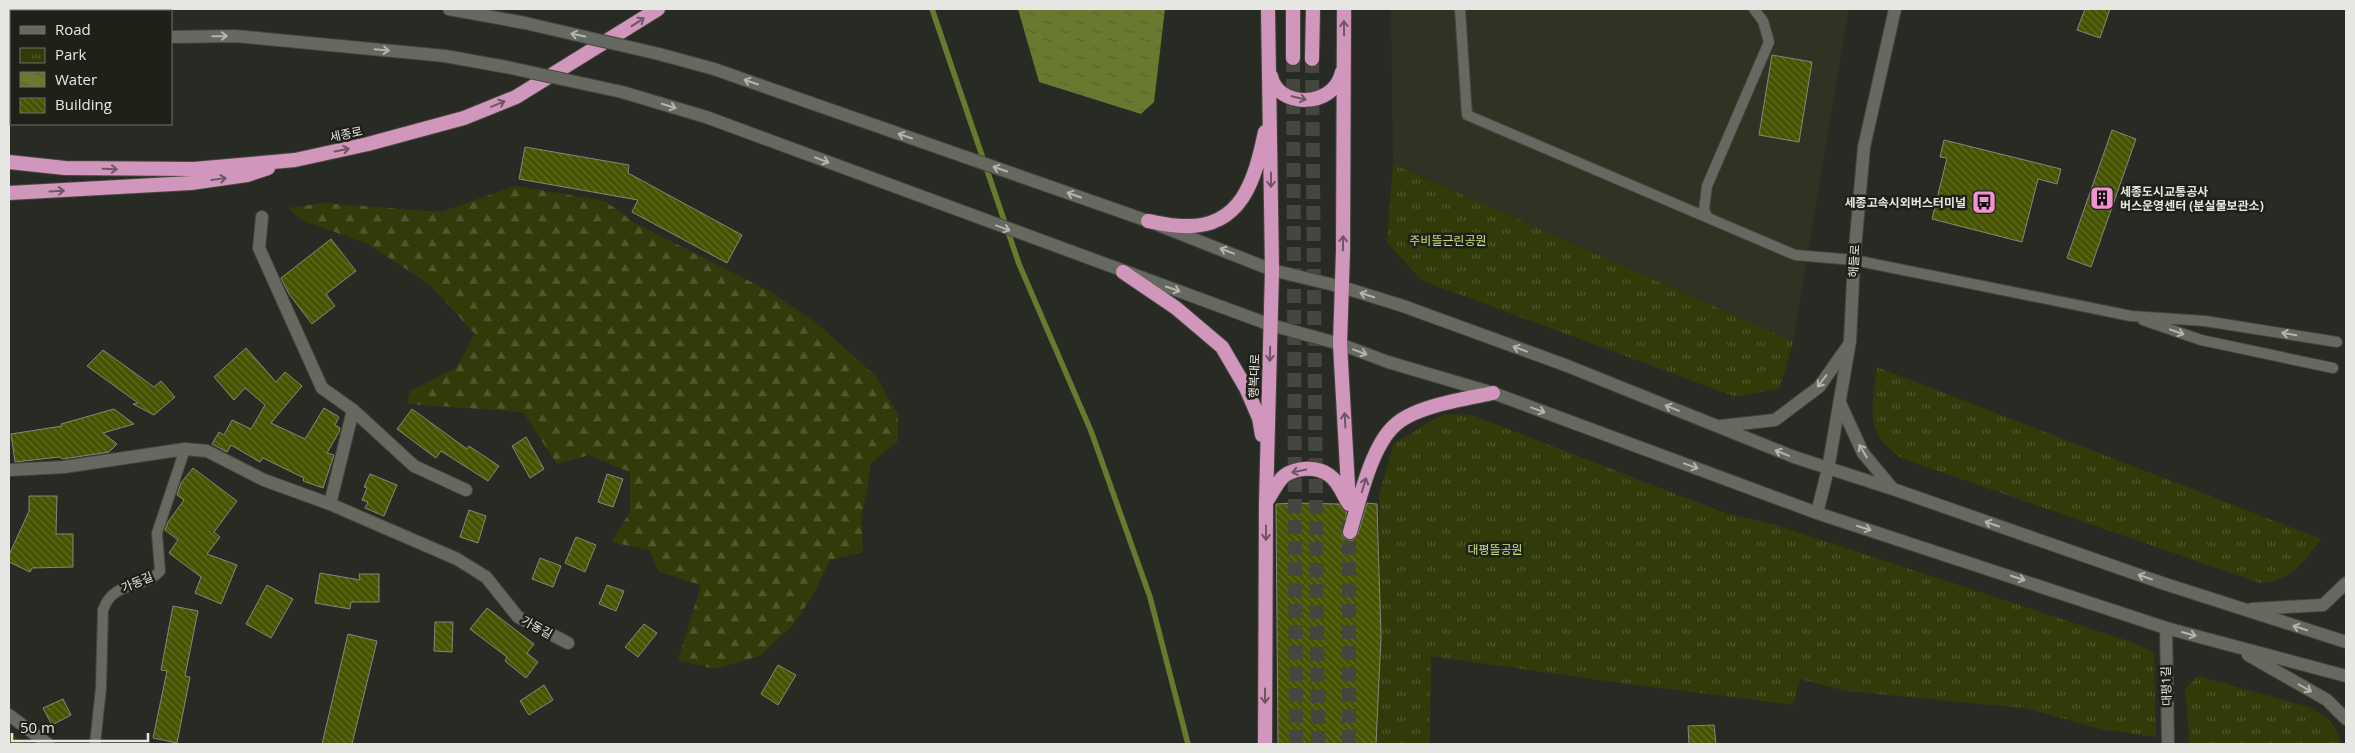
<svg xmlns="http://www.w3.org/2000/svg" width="2355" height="753" viewBox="0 0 2355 753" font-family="'Open Sans','Noto Sans KR',sans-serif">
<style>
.built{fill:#2f3324}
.forest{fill:url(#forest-firs)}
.park{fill:url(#park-tufts)}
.water{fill:url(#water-ripples)}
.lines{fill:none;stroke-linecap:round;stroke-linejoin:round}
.stream{stroke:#697a30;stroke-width:5.5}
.building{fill:url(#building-back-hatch);stroke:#84877d}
.trunk-tunnel{stroke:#444740;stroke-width:14;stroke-dasharray:14 7;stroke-linecap:butt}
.service-casing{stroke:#44463f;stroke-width:12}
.minor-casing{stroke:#44463f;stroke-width:14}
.tertiary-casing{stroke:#44463f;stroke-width:14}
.trunk-casing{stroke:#44463f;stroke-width:16}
.service{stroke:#66695f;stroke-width:10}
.minor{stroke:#66695f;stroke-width:12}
.tertiary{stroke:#66695f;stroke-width:12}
.trunk{stroke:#d196bb;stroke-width:14}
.tertiary-bridge-casing{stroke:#44463f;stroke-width:14;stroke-linecap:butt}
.tertiary-bridge{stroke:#66695f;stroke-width:12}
.oneway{stroke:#6f5662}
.oneway2{stroke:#b3b5ae}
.labels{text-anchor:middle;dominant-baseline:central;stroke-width:5;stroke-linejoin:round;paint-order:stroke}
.street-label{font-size:12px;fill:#e6e7e2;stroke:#1f2119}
.poi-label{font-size:12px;font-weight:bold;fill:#e6e7e2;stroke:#1f2119;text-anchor:start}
.park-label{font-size:12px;fill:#c8e17b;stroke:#1f2119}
</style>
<defs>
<pattern id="forest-firs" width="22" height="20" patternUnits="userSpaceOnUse" patternTransform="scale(1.25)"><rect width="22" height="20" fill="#313b0a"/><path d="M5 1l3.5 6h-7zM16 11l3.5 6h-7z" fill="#4f572d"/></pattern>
<pattern id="park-tufts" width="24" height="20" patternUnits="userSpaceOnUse" patternTransform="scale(1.25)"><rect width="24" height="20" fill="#313b0a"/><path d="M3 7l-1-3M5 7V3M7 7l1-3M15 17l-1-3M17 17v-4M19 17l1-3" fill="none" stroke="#4f572d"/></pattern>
<pattern id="water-ripples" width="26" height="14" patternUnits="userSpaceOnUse" patternTransform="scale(1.25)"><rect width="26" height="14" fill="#697a30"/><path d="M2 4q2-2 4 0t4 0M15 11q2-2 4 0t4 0" fill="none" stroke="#596239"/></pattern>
<pattern id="building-back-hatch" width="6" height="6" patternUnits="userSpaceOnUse" patternTransform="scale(1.25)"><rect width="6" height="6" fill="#455400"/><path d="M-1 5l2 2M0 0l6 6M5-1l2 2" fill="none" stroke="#606d25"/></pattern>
</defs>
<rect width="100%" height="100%" fill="#282b23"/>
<path class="built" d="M1391 9H1849L1793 341 1393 164Z"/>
<path class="forest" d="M516 186 605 201 635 223 771 292 816 323 876 376 898 415V441L870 464 867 489 861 518 863 552 830 560 813 595 793 625 760 656 714 669 678 660 701 585 659 572 649 550 611 542 630 512V472L589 455 557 464 523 412 407 404 410 391 456 368 475 334 429 284 366 243 301 220 289 208 324 203 441 212Z"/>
<path class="park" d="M1393 164 1793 341 1780 388 1736 397 1421 280 1387 242Z
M1877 367 2321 539C2303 562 2292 581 2260 583L1901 458C1862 429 1873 409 1877 367Z
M1445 414 1472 415 1725 513 1776 525 2131 642 2154 652 2156 737 2101 729 2025 708 1846 691 1800 679 1793 705 1614 682 1431 656 1430 744H1376L1381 650 1379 495 1394 443Z
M2198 676 2312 708C2328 718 2338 726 2341 744H2190L2185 689Z
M9 731 24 744H9Z"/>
<path class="water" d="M1018 9H1165L1154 102 1141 114 1039 82Z"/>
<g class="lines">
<path class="stream" d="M932 9 1019 264 1091 431 1150 597 1188 744"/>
</g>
<path class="building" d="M2085 9H2110L2100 38 2077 30Z
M1772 55 1812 62 1799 142 1759 135Z
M2112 130 2136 139 2091 267 2067 258Z
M1944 140 2061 169 2057 184 2038 179 2022 242 1932 219 1947 158 1940 157Z
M525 147 629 165 628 173 742 235 727 263 632 212 638 200 519 179Z
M331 239 356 271 326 294 335 306 312 324 289 294 281 278Z
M246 348 276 382 285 372 302 386 271 423 305 439 324 408 339 417 335 425 340 428 339 432 327 453 334 455 323 488 303 481 304 478 263 458 260 462 231 445 227 452 212 444 219 432 224 435 232 420 251 429 265 405 245 388 234 400 214 377Z
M103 350 154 387 161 381 175 397 154 415 133 404 138 403 87 366Z
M114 409 134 424 103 433 117 444 109 452 63 459 59 457 15 462 11 434 62 426 61 424Z
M412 409 467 449 469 446 499 466 488 481 441 451 436 458 397 429Z
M526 437 544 469 530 478 512 446Z
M193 468 237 501 214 532 220 537 207 554 237 565 221 604 195 593 201 577 169 553 178 540 165 530 168 522 184 500 177 495 181 483Z
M370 474 397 485 384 516 365 508 368 502 362 500 367 488 364 487Z
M607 474 623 479 613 507 598 502Z
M29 496H57L56 534H73V567L32 568 30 572 9 562V555L29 511Z
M1295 503 1339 504 1347 512 1342 535 1344 538 1352 541 1358 534 1367 503 1377 504 1381 637 1376 744H1278L1276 504Z
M469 510 486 516 478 543 460 537Z
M576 537 596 545 585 572 565 563Z
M540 558 561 566 553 587 532 579Z
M320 573 360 580 359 574H379V602H351L350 609 315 603Z
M267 585 293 599 271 638 246 624Z
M607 585 624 591 616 611 599 604Z
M173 606 198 611 185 676 190 677 177 743 153 738 167 671 161 670Z
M487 608 534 644 527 653 538 662 526 678 505 661 507 657 470 629Z
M435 622H453L452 652 434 651Z
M644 624 657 633 638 657 625 647Z
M348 634 377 641 352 744H322Z
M778 665 796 675 778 705 761 694Z
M544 685 553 700 529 715 520 701Z
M63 699 71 715 52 725 43 708Z
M1714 725 1716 744H1689L1688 726Z"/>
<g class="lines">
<path class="trunk-tunnel" d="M1293 58 1296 744
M1312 59 1318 744
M1349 520V744"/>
<g class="service-casing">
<path id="service" d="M1460 9 1467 115 1795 255 1854 260 2131 316 2205 321 2337 342
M1708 218 1704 210 1707 186 1769 42 1763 21 1754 9
M2143 320 2201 340 2333 368
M95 744 101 688 103 610C114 579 142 591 160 571L157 533 185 449"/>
</g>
<g class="minor-casing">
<path id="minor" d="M262 217 259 248 322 388 353 410 414 466 466 490
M1850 341 1854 260
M9 470 64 467 185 449 207 451 264 480 330 504 457 559 486 577 518 617 568 643
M330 504 353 410
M2166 628 2168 744
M9 715 48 744"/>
</g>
<g class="tertiary-casing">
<path id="tertiary" d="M449 9 525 23
M171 37 235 36 445 56 506 67
M9 43H11
M659 54 714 69 1148 221 1272 270 1342 287 1403 306 1565 365 1794 457 1893 489 2162 583 2346 642
M622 92 706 117 1271 325 1340 344 1388 362 1493 393 1817 513 2166 628 2346 676
M1854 260 1864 147 1895 9
M1840 403 1863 453 1893 489
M1721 426 1775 420 1819 387 1848 346
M1817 513 1828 469 1850 341
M2252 609 2323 605 2346 583
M2248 655 2327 700 2346 719"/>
</g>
<g class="trunk-casing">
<path id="trunk" d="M1293 9V58
M1344 9 1343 251 1340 344 1349 504
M1312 59 1313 9
M1271 76C1277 108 1334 109 1342 72
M9 162 65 168 194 169 295 160 368 144 464 118 516 97 658 9
M9 193 191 183 247 175 268 168
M1148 221C1159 223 1171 226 1183 226 1242 229 1255 179 1265 132
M1123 272 1176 308 1222 347 1246 388 1259 418 1262 435
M1266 502C1272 494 1277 482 1284 476 1296 467 1317 466 1329 475 1338 481 1342 492 1347 501
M1350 532C1359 502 1371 447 1394 426 1414 406 1465 399 1493 393
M1265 744 1266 503 1272 270 1268 9"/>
</g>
<use href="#service" class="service"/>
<use href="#minor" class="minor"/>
<use href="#tertiary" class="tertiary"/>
<use href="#trunk" class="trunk"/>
<g class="tertiary-bridge-casing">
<path id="tertiary-bridge" d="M525 23 659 54
M506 67 622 92"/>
</g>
<use href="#tertiary-bridge" class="tertiary-bridge"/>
</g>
<defs><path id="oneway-shaft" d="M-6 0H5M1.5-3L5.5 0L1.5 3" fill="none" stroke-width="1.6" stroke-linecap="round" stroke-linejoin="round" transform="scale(1.25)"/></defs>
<g class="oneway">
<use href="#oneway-shaft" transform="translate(638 22) rotate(-33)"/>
<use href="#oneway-shaft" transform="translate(1344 28) rotate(-91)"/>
<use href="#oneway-shaft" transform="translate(1299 98) rotate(14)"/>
<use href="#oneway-shaft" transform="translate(498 104) rotate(-23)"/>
<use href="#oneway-shaft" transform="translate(342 150) rotate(-12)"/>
<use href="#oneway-shaft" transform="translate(110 169) rotate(2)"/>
<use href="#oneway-shaft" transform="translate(219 179) rotate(-8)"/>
<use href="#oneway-shaft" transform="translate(1271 180) rotate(90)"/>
<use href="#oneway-shaft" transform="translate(57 191) rotate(-3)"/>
<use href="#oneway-shaft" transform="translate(1343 243) rotate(-89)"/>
<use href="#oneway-shaft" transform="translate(1270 354) rotate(91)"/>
<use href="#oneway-shaft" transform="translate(1345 420) rotate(-93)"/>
<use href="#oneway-shaft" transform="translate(1299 471) rotate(169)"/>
<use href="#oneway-shaft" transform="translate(1364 485) rotate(-73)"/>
<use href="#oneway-shaft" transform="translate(1266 533) rotate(90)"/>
<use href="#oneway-shaft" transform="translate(1265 696) rotate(90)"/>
</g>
<g class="oneway2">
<use href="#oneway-shaft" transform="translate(578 35) rotate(-168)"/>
<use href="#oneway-shaft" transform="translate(220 36) rotate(-1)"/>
<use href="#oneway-shaft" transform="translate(382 50) rotate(5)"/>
<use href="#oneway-shaft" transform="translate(751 82) rotate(-161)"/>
<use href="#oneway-shaft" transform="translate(669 106) rotate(17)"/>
<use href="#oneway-shaft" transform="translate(905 136) rotate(-161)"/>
<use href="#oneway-shaft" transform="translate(822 160) rotate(21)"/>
<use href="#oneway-shaft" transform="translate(1000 169) rotate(-161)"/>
<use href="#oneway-shaft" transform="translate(1074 195) rotate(-161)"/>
<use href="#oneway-shaft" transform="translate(1003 228) rotate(20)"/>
<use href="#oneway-shaft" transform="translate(1227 251) rotate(-159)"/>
<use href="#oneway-shaft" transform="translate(1173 289) rotate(19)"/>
<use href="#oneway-shaft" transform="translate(1367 295) rotate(-162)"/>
<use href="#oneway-shaft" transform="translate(2177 332) rotate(19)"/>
<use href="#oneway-shaft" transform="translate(2289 334) rotate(-171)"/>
<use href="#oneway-shaft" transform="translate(1520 349) rotate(-160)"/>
<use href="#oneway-shaft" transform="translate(1360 352) rotate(21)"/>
<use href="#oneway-shaft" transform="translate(1822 381) rotate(127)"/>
<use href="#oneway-shaft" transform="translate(1672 408) rotate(-158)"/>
<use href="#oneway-shaft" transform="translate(1538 410) rotate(20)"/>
<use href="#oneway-shaft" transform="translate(1863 451) rotate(-121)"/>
<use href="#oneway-shaft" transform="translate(1782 453) rotate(-158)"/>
<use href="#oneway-shaft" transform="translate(1691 466) rotate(20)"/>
<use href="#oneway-shaft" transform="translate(1992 524) rotate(-161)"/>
<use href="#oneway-shaft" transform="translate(1864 528) rotate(18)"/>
<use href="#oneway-shaft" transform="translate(2145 577) rotate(-161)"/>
<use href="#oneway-shaft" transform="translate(2018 578) rotate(18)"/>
<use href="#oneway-shaft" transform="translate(2300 628) rotate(-162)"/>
<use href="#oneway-shaft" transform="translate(2189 634) rotate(16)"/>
<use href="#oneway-shaft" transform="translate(2305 688) rotate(30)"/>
</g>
<defs>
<g id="building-square" transform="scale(1.25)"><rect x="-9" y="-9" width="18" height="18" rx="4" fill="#f491d3" stroke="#1f2119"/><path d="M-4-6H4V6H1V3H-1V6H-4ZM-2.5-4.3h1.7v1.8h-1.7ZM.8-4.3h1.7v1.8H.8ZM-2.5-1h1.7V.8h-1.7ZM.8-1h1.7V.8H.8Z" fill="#111"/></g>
<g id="bus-square" transform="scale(1.25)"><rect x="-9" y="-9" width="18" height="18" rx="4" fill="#f491d3" stroke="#1f2119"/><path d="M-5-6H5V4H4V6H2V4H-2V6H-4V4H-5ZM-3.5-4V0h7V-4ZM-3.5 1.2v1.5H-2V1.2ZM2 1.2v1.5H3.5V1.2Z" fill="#111"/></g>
</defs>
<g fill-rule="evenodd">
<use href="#building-square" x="2102" y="198"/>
<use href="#bus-square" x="1984" y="202"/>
</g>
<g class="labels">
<g class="street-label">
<text transform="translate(346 134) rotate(-12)">세종로</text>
<text transform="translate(1854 261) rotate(-86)">해들로</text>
<text transform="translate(1254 376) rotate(-88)">행복대로</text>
<text transform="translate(137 582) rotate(-23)">가동길</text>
<text transform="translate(537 627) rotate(29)">가동길</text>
<text transform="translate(2166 686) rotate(-92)">대평1길</text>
</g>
<g class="poi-label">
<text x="2120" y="191">세종도시교통공사<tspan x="2120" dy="14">버스운영센터 (분실물보관소)</tspan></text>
<text x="1966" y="202" text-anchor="end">세종고속시외버스터미널</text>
</g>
<g class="park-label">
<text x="1448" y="240">주비뜰근린공원</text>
<text x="1495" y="549">대평뜰공원</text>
</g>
</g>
<rect width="2355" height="753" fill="none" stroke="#e6e7e2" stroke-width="20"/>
<rect x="10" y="10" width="162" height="115" fill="#1f2119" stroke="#6f7069"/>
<rect x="20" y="26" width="25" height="8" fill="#66695f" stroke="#6f7069"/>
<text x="55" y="35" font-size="15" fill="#e6e7e2">Road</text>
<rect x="20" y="48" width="25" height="15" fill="url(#park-tufts)" stroke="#6f7069"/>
<text x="55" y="60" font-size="15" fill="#e6e7e2">Park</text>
<rect x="20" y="72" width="25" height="15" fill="url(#water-ripples)" stroke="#6f7069"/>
<text x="55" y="85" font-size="15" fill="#e6e7e2">Water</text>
<rect x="20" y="98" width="25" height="15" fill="url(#building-back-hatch)" stroke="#6f7069"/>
<text x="55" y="110" font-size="15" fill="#e6e7e2">Building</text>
<path d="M12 733v8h136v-8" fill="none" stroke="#e6e7e2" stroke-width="2.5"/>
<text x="20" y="733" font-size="15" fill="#e6e7e2" stroke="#1f2119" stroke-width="4" paint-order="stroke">50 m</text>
</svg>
